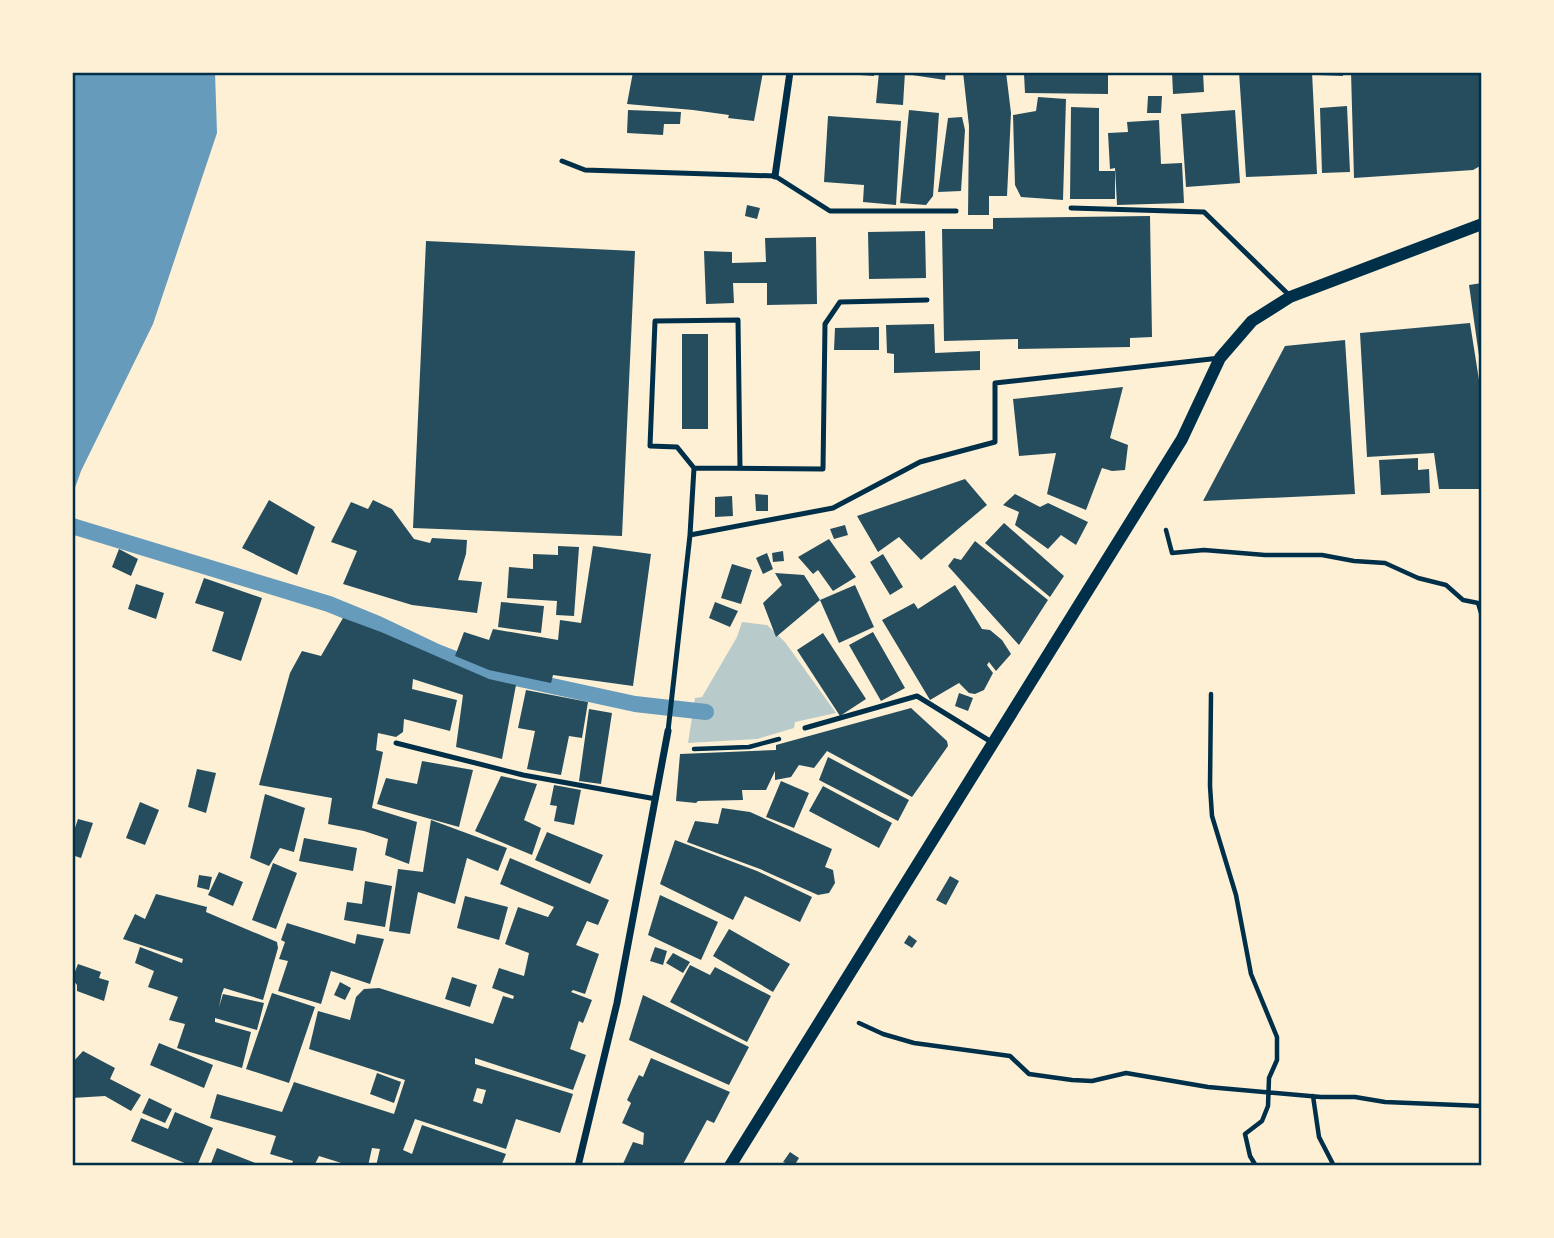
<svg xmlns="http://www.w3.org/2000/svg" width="1554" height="1238" viewBox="0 0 1554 1238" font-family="'PT Sans',sans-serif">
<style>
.green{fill:#b9caca}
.water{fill:#669bbc}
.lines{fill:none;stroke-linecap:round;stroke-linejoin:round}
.stream{stroke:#669bbc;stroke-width:16}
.building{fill:#264d5e;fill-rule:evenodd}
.path{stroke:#003049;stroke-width:4.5}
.service{stroke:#003049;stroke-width:5}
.minor{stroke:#003049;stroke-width:7}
.tertiary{stroke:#003049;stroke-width:12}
.neatline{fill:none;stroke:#003049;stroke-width:2.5}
</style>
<rect width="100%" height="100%" fill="#fdf0d5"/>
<path class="green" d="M742 622 767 625 785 642 836 713 795 722 794 728 757 739 688 743 695 698 702 697 737 637Z"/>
<path class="water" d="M72 72H215L217 133 153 324 81 471 72 496Z"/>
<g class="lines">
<path class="stream" d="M72 526 329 604 378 624 437 652 488 672 635 704 706 712"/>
</g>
<path class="building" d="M633 72H763L754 121 728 118 729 115 693 110 627 104Z
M846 72H874V76L846 74Z
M879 72H905L903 105 876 103Z
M913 72H946L945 80 912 75Z
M963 72H1006L1011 113 1007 196H989V215H968L969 126Z
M1172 72H1203L1204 92 1173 94Z
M1239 72H1312L1317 174 1246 177Z
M1317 72H1343V76L1318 75Z
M1351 72H1482V165L1473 170 1354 178Z
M1024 74 1108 75V94L1025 93Z
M1148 96H1162L1161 113H1147Z
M1038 97 1066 99 1063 200 1021 197 1015 185 1013 115 1036 111Z
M1347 106 1350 172 1322 173 1320 108Z
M1071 107 1099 108V171H1115V199H1070Z
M628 110 681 112 680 124H664L663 135 627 133Z
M909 110 939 113 933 196 926 205 900 203Z
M1235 110 1240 183 1186 187 1181 114Z
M828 116 901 121 896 205 863 202 864 185 824 182Z
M962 117 965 130 961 191 938 192 948 118Z
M1159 120 1161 164 1182 163 1184 203 1117 205 1115 168 1110 169 1108 133 1128 132 1127 122Z
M747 205 760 208 757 219 745 216Z
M1150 216 1152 337 1130 338V347L1018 349V339L944 341 942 229H993V218Z
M925 231 926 278 869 279 868 232Z
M816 237 817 304 767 305V283H733L734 303 706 304 704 251 732 252V263L766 262 765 238Z
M426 241 635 251 622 536 413 528Z
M1482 283V370H1481L1469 285Z
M1470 323 1482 399V489H1439L1434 453 1367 457 1360 333Z
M934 324 935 353 980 351V370L894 373V354L887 353 886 325Z
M879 327V350H834L835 328Z
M682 334H708V429H682Z
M1345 340 1355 494 1203 501 1285 346Z
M1123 387 1110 438 1128 445 1125 470 1112 471 1102 468 1086 510 1047 494 1056 453 1019 456 1013 399Z
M1418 458V470L1429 469 1430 493 1381 495 1379 460Z
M965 479 987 505 921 560 899 537 878 552 857 516Z
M755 494 768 495V511H756Z
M1015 494 1040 507 1048 503 1088 522 1076 545 1061 535 1048 549 1015 525 1019 512 1003 505Z
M732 496 733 516 715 517V497Z
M269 500 315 527 297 575 242 548Z
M373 500 392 509 414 539 430 543 432 538 467 540 466 554 458 580 482 582 477 613 412 605 343 584 357 551 331 542 351 502 368 509Z
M1004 523 1064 576 1050 597 985 543Z
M845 525 848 535 834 539 830 529Z
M829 539 856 577 833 591 818 570 813 574 798 557Z
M975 541 1048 600 1019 645 948 566 954 558 961 560Z
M558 546 579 547 574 616 556 615 557 601 507 598 509 567 533 569V554L558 555Z
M593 546 651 554 633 686 553 675 551 683 489 670 455 656 464 632 489 640 493 629 558 640 560 620 581 623Z
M119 549 138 559 131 576 112 567Z
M783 551 784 561 773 562 772 553Z
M767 553 773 569 763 574 756 558Z
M883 554 903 587 890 595 870 562Z
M732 564 752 570 741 604 721 598Z
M775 573 804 575 820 600 776 637 763 603 782 585Z
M204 578 262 598 241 661 212 651 224 612 195 603Z
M136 584 164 593 156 619 128 609Z
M855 585 874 627 839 643 820 600Z
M955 585 982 629 990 630 1002 640 1011 654 996 671 989 662 987 665 993 673 984 690 975 694 969 693 959 683 930 700 882 620 914 603 918 609Z
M501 602 544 606 541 633 498 627Z
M715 602 738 611 730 627 709 618Z
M343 618 381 632 489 679 516 685 502 759 456 747 463 695 413 679 412 689 457 700 450 731 404 719 403 732 396 737 378 733 376 750 383 752 372 808 417 822 409 864 385 855 388 839 364 831 328 824 332 798 259 785 290 673 302 651 321 656Z
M873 632 905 688 881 701 849 645Z
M823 633 866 699 840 716 797 650Z
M526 690 588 702 582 738 569 736 561 775 527 769 535 731 518 728Z
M959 693 973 698 968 711 955 706Z
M911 708 947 741 948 746 912 797 827 751 814 768 799 765 791 777 775 780V771L766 790H742L743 800 698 801 696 803 676 801 680 754 776 750V745Z
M589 709 612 713 601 784 579 781Z
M828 757 909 800 898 821 819 780Z
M422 761 473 770 459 827 377 804 386 778 417 784Z
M197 769 216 773 206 813 188 807Z
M501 776 537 784 524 820 541 828 532 855 475 831Z
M781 781 809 793 794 828 766 817Z
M554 785 581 790 574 825 554 821 557 806 550 805Z
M823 786 892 823 879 848 809 811Z
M265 794 305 808 294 852 280 848 269 866 250 858Z
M140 802 159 810 145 845 126 838Z
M722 808 750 812 832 849 825 867 833 870 835 883 829 893 818 895 760 869 687 842 695 821 718 824Z
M78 819 93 823 81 858 72 855V837Z
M431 820 507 848 498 871 467 858 455 904 418 892 410 934 389 931 398 869 423 872Z
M547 832 603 855 590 884 535 860Z
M304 838 357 848 353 871 299 861Z
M675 840 757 871 812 897 800 922 745 896 733 920 660 884Z
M510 858 609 900 598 925 587 921 576 945 599 954 585 994 573 990 571 992 592 1000 583 1023 579 1021 570 1049 586 1055 573 1090 475 1058V1064L573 1094 560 1133 516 1119 506 1149 415 1119 403 1150 412 1154 422 1125 506 1154 501 1166H376L380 1149 372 1148 368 1166H351L319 1156 314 1166H301L292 1164 293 1161 270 1154 276 1136 210 1118 217 1094 282 1112 294 1082 394 1114 405 1080 309 1049 318 1011 350 1020 356 997 364 989 379 988 493 1024 503 996 513 999 514 996 492 988 499 968 524 976 529 953 505 944 518 907 548 917 554 907 500 884ZM477 1088 486 1090 482 1104 473 1101Z
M273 863 297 873 276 929 252 920Z
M219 872 243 882 233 906 208 895Z
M199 875 212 877 209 890 197 887Z
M950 876 959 881 946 905 936 900Z
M365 881 392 886 385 927 344 920 347 902 362 904Z
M156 894 207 907 206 912 277 942 278 948 263 1000 224 988 222 993 219 1007 223 994 264 1003 257 1030 215 1018V1022L251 1032 242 1068 177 1048 185 1024 169 1020 178 997 148 987 154 971 135 963 140 947 182 963 183 959 123 939 135 914 145 919Z
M660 895 718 922 701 960 648 935Z
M465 896 508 907 499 940 457 928Z
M287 923 355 944 357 934 384 939 370 984 331 971 321 1004 278 991 288 961 279 959 285 942 281 940Z
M729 929 790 964 773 992 713 956Z
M909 935 917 941 912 948 904 943Z
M655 947 667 951 663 965 650 961Z
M673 953 690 962 683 973 666 963Z
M78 964 101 972 99 978 109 981 104 1001 77 991V985L72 979Z
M690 965 710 975 715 967 771 996 747 1042 670 1002Z
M452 977 477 985 470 1007 445 999Z
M340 982 351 988 345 1000 334 995Z
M272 993 315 1007 289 1083 246 1069Z
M643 995 749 1047 729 1085 629 1040Z
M159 1043 213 1065 204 1088 150 1065Z
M83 1051 115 1068 110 1079 141 1095 131 1111 105 1096 72 1098V1063Z
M651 1058 730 1092 714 1123 707 1120 682 1166H622L633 1142 643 1145 644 1133 622 1123 631 1103 627 1100 639 1075 643 1077Z
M377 1073 401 1082 394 1103 370 1094Z
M149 1098 172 1109 165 1123 142 1113Z
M175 1112 213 1128 197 1166H192L131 1141 141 1118 168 1129Z
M217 1148 263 1166H210Z
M790 1152 799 1158 794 1166 783 1162Z"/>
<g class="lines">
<path class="path" d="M1166 530 1172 553 1204 550 1265 555H1322L1354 561 1385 563 1418 578 1446 585 1463 600 1478 603 1482 616
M1211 694 1210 786 1212 816 1236 895 1251 974 1277 1037V1060L1269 1078 1268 1106 1262 1121 1245 1134 1250 1156 1256 1166
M694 749 749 747 779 739
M859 1023 883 1034 914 1043 1010 1056 1029 1074 1072 1080 1092 1081 1126 1073 1208 1087 1321 1097H1355L1385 1102 1482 1106
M1313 1096 1319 1137 1334 1166"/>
<path class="service" d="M562 161 585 170 775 176 830 211H956
M1071 208 1204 212 1290 296
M694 468 677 447 650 446 655 321 738 320 740 468
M690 535 694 468 823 469 825 324 840 302 927 300
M805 728 917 696 993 743
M668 731 690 535 833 508 920 462 995 442V383L1220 358
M396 743 523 775 656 799"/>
<path class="minor" d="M775 176 790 72
M578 1166 617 1003 668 731"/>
<path class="tertiary" d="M730 1166 1182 439 1220 358 1252 321 1290 297 1482 224"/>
</g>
<rect width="1554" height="1238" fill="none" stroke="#fdf0d5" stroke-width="147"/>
<rect x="74" y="74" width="1406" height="1090" class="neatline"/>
</svg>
